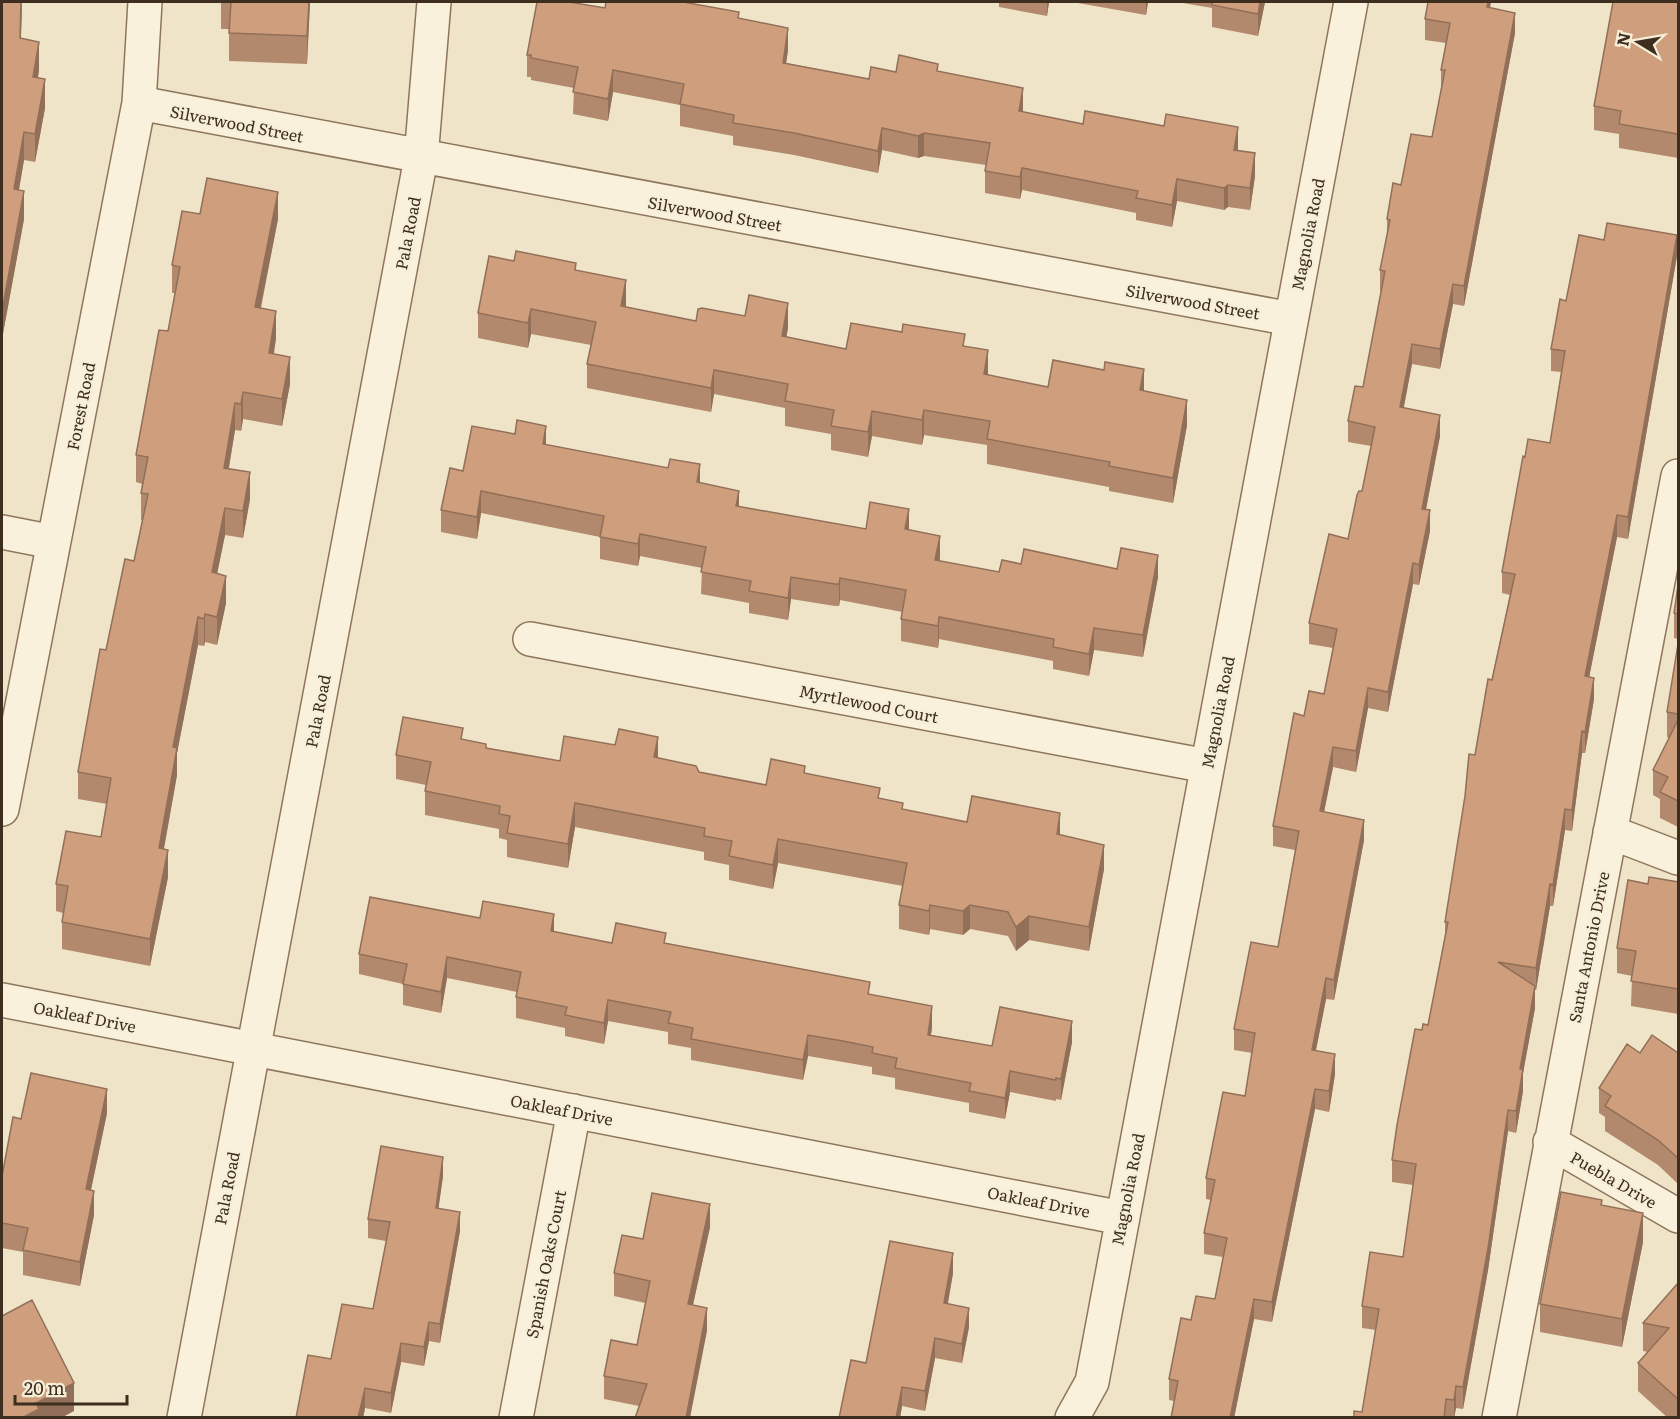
<svg xmlns="http://www.w3.org/2000/svg" width="1680" height="1419" viewBox="0 0 1680 1419" font-family="Literata,serif">
<style>
.lines{fill:none;stroke-linecap:round;stroke-linejoin:round}
.minor-casing{stroke:#8d765c;stroke-width:36}
.minor{stroke:#faf1dc;stroke-width:33}
.wall{fill:#b2896c}
.shaded-wall{fill:#916f58}
.building{fill:#cf9f7d;stroke:#916f58;stroke-width:1.5}
.labels{text-anchor:middle;dominant-baseline:central;stroke-width:4.5;stroke-linejoin:round;paint-order:stroke}
.street-label{font-size:16px;fill:#3d2e20;stroke:#f7eed8}
</style>
<rect width="100%" height="100%" fill="#f0e4c8"/>
<g class="lines">
<g class="minor-casing">
<path id="minor" d="M139 103 1291 319
M2 532 53 542
M530 639 1207 766
M2 809 139 103 145 2
M1610 832 1678 858
M2 1000 1122 1218
M1550 1142 1678 1216
M184 1418 421 158 434 2
M516 1418 574 1111
M1072 1418 1092 1382 1351 2
M1499 1418 1678 476"/>
</g>
<use href="#minor" class="minor"/>
</g>
<path class="wall" d="M2 2H22L21 38 39 70 38 78 45 108 35 162 24 160 19 190 24 219 2 339Z
M221 2H310L307 64 229 61V29H221Z
M999 2H1049L1047 16 999 7Z
M1072 2H1148L1146 15Z
M1177 2H1265L1258 36 1212 27V8Z
M1678 2V158L1619 148V134L1594 130V106Z
M605 8 739 19 788 50 786 63 869 79 896 72H938L1023 110V112L1083 124 1238 151 1255 176 1250 210 1228 207 1224 210 1177 201 1172 227 1136 220V213L1022 190 1020 199 985 193V171L986 165 924 156 918 158 882 150 878 173 794 155 733 145V136L680 126V105L613 92 608 121 573 114 574 88 531 80V77H527V55Z
M1490 8 1515 33 1464 306 1453 304 1440 369 1412 364 1403 408 1440 436 1426 510 1430 531 1419 585 1413 584 1388 712 1368 708 1356 772 1333 767 1324 812 1364 840 1334 1000 1326 999 1316 1050 1335 1074 1329 1112 1315 1109 1272 1322 1254 1319 1234 1418H1171L1174 1401 1169 1400V1379L1191 1320 1215 1299 1223 1257 1204 1254V1233L1211 1200 1206 1199V1178L1245 1096 1252 1053 1234 1050V1029L1278 947 1295 850 1273 846V826L1304 716 1324 694 1333 648 1309 644V623L1348 539 1362 491 1371 446 1348 442V421L1363 387 1382 291H1380V270L1387 235V219L1401 185 1432 137 1441 89V70L1446 43 1425 40V19Z
M200 214 278 219 261 308 276 338 274 354 290 384 282 426 243 419 241 431 235 430 229 468 250 499 243 538 225 535 217 573 226 603 217 645 205 642 204 646 198 645 177 753V775L164 849 168 877 150 966 62 949V922L63 913 56 911V884L101 837 107 804 78 799V772L106 650 134 561 142 520H141V493L142 484 136 482V455L168 331 175 293H172V265Z
M1677 256 1628 539 1617 537 1589 677 1594 699 1585 753H1582L1572 831 1565 830 1553 906H1550L1536 990H1535V1008L1523 1073V1091L1516 1133 1508 1131 1488 1270 1463 1409 1456 1408 1454 1418H1354L1362 1412 1376 1330 1362 1328V1306L1403 1257 1413 1185 1392 1182V1160L1422 1030 1428 1025 1445 936V922L1475 755 1510 595 1502 593V572L1525 457 1550 443 1561 372 1551 371V349L1566 301Z
M514 261 576 270 626 305V307L696 321 788 328 786 337 846 349 965 346 988 375 1048 387 1144 391 1187 425 1173 503 1109 491V487L987 464V445L924 435 922 445 872 436 868 457 831 450V434L785 426V408L714 394 711 412 587 388V364L591 345 531 334 528 348 478 338V313Z
M546 445 700 483 739 507 866 529 909 530 940 558 939 561 999 572 1021 564 1117 569 1158 577 1143 657 1094 650 1089 676 1053 669V661L939 639 938 648 901 641V619L902 612 840 600 839 606H835L791 599 788 620 749 613V603L701 594 702 568 640 556 638 566 600 559V537L481 513 477 539 441 532V510L463 471Z
M1678 585V639L1674 638V613Z
M1678 644V827L1660 818V799L1653 795V770L1669 738 1667 737V712Z
M463 740 486 748 560 761 658 758 699 772 766 785 805 773 880 799 903 810 967 822 1060 834 1104 869 1089 951 1029 940 1016 951 1008 936 970 929 963 935 930 929 929 935 899 929V905L903 886 778 863 773 889 729 880V865L704 860V852L575 827 568 868 507 857V840L499 838V829L425 815V791L426 785 396 779V755Z
M1678 882V1014L1631 1006 1632 976 1617 973V948L1648 884Z
M480 918 612 943H666L870 994 932 1027 931 1035 992 1046 1072 1042 1061 1100 1056 1099V1101L1010 1092 1005 1119 969 1112V1103L895 1089V1078L872 1074V1067L808 1056 803 1080 691 1060V1048L668 1044V1032L608 1021 604 1044 565 1036V1028L516 1018V997L517 992 447 978 441 1013 403 1005V984L359 974V954Z
M1640 1053H1678V1184L1658 1165 1605 1131V1117L1599 1113V1088Z
M107 1113 91 1190 94 1215 80 1286 23 1275V1252L2 1248V1176L21 1119Z
M443 1176 438 1208 460 1231 440 1343 429 1341 424 1366 401 1362 391 1413 365 1408 363 1418H296L331 1359 373 1309 386 1241 368 1238V1219Z
M1602 1205 1643 1242 1622 1347 1540 1332V1304Z
M710 1227 693 1305 707 1331 639 1406 604 1399V1376L637 1345 645 1303 614 1296V1273L643 1239Z
M953 1273 948 1304 969 1327 962 1363 935 1358 925 1411 902 1406 900 1418H839L866 1363Z
M1678 1283V1418H1668L1638 1391V1363L1648 1352 1643 1351V1323Z"/>
<path class="shaded-wall" d="M21 2H22L20 66V38Z
M309 2H310L307 64V36Z
M1047 2H1049L1047 16Z
M1146 2H1148L1146 15Z
M1260 2H1265L1258 36V14Z
M1488 2H1491L1487 28V7Z
M1515 13V33L1464 306V286Z
M788 28V50L783 85V63Z
M39 42V70L33 105V77Z
M613 70V92L608 121V99Z
M45 79V108L35 162V134Z
M1023 88V110L1019 133V111Z
M1238 127V149L1234 172V150Z
M882 128V150L878 173V151Z
M24 132V160L14 217V189Z
M924 133V156L918 158V136Z
M1255 153V176L1250 210V188Z
M1022 168V190L1020 199V177Z
M1177 179V201L1172 227V205Z
M1228 185V207L1224 210V188Z
M24 191V219L2 339V311Z
M278 192V219L255 334V307Z
M1677 235V256L1628 539V517Z
M626 280V305L621 331V306Z
M1453 284V304L1440 369V349Z
M788 303V328L782 361V336Z
M531 309V334L528 348V323Z
M276 311V338L269 380V353Z
M1412 344V364L1400 428V407Z
M988 350V375L984 374Z
M290 357V384L282 426V399Z
M1144 369V393L1140 390Z
M714 370V394L711 412V388Z
M243 392V419L241 431V404Z
M1187 400V425L1173 503V478Z
M235 403V430L224 495V468Z
M924 410V435L922 445V420Z
M872 411V436L868 457V432Z
M1440 415V436L1422 529V509Z
M546 426V448L543 444Z
M700 464V487L697 482Z
M250 472V499L243 538V511Z
M481 491V513L477 539V517Z
M739 491V513L736 506Z
M225 508V535L212 599V572Z
M909 509V531L905 529Z
M1430 510V531L1419 585V565Z
M1617 515V537L1585 698V676Z
M640 534V556L638 566V544Z
M940 536V558L935 582V560Z
M1158 555V577L1143 657V635Z
M1413 563V584L1388 712V692Z
M226 576V603L217 645V617Z
M791 577V599L788 620V598Z
M840 578V600L839 606V584Z
M205 614V642L204 646V619Z
M198 617V645L177 753V775L159 875V848L173 747Z
M939 617V639L938 648V626Z
M1094 628V650L1089 676V654Z
M1594 678V699L1585 753V732Z
M1368 688V708L1356 772V751Z
M1582 731V753L1572 831V810Z
M658 737V761L654 757Z
M1333 747V767L1320 832V811Z
M575 803V827L568 868V844Z
M1565 809V830L1553 906V885Z
M1060 813V837L1057 834Z
M1364 820V840L1334 1000V980Z
M778 839V863L773 889V865Z
M1104 845V869L1089 951V927Z
M168 850V877L150 966V939Z
M1550 884V906L1536 990V968Z
M930 905V929L929 935V911Z
M970 905V929L963 935V911Z
M554 914V935L551 931Z
M1029 916V940L1016 951V927Z
M447 957V978L441 1013V992Z
M1326 978V999L1312 1070V1050Z
M1535 986V1008L1523 1073V1091L1516 1133V1111L1520 1069Z
M608 1000V1021L604 1044V1023Z
M932 1006V1027L928 1056V1035Z
M1072 1021V1042L1061 1100V1079Z
M808 1035V1056L803 1080V1060Z
M1335 1054V1074L1329 1112V1091Z
M1010 1071V1092L1005 1119V1098Z
M107 1089V1113L86 1213V1189Z
M1315 1089V1109L1272 1322V1302Z
M1508 1110V1131L1488 1270 1463 1409V1387Z
M443 1157V1176L436 1227V1208Z
M94 1191V1215L80 1286V1262Z
M710 1204V1227L688 1327V1304Z
M460 1212V1231L440 1343V1324Z
M1643 1213V1242L1622 1347V1319Z
M953 1253V1273L944 1322V1303Z
M1254 1299V1319L1234 1418H1230Z
M707 1308V1331L690 1418H686Z
M969 1308V1327L962 1363V1344Z
M429 1322V1341L424 1366V1347Z
M935 1338V1358L925 1411V1391Z
M401 1343V1362L391 1413V1393Z
M74 1383V1411L61 1418H22L36 1403Z
M1456 1386V1408L1454 1418V1400Z
M902 1387V1406L900 1418H896Z
M365 1388V1408L363 1418H358Z"/>
<path class="building" d="M2 2H21L20 38 39 42 33 77 45 79 35 134 24 132 14 189 24 191 2 311Z
M231 2H309L307 36 229 33Z
M537 2H569L605 8 606 2H683L739 12 738 18 788 28 783 63 869 79 871 67 896 72 899 55 938 64 937 71 1023 88 1019 111 1083 124 1085 111 1164 126 1166 114 1238 127 1234 150 1255 153 1250 188 1228 185 1224 188 1177 179 1172 205 1136 198 1138 191 1022 168 1020 177 985 171 990 143 924 133 918 136 882 128 878 151 794 133 733 123 734 115 680 104 684 84 613 70 608 99 573 92 578 67 531 58V55H527Z
M1212 2H1260L1258 14 1212 5Z
M1428 2H1488L1487 7 1515 13 1464 286 1453 284 1440 349 1412 344 1400 407 1440 415 1422 509 1430 510 1419 565 1413 563 1388 692 1368 688 1356 751 1333 747 1320 811 1364 820 1334 980 1326 978 1312 1050 1335 1054 1329 1091 1315 1089 1272 1302 1254 1299 1230 1418H1171L1178 1381 1169 1379 1181 1318 1191 1320 1196 1296 1215 1299 1227 1238 1204 1233 1215 1180 1206 1178 1223 1092 1245 1096 1255 1033 1234 1029 1251 942 1278 947 1299 831 1273 826 1294 713 1304 716 1309 691 1324 694 1337 629 1309 623 1329 534 1348 539 1357 495 1359 491H1362L1375 427 1348 421 1355 386 1363 387 1385 271 1380 270 1390 220 1387 219 1393 183 1401 185 1411 134 1432 137 1445 70H1441L1450 23 1425 19Z
M1613 2H1678V134L1619 124 1621 111 1594 106Z
M207 178 278 192 255 307 276 311 269 353 290 357 282 399 243 392 241 404 235 403 224 468 250 472 243 511 225 508 212 572 226 576 217 617 205 614 204 619 198 617 173 747 177 748 159 848 168 850 150 939 62 922 68 886 56 884 66 831 101 837 111 778 78 772 100 649 106 650 125 559 134 561 148 494 141 493 148 457 136 455 159 330 168 331 180 267 172 265 182 211 200 214Z
M1607 223 1677 235 1628 517 1617 515 1585 676 1594 678 1585 732 1582 731 1572 810 1565 809 1553 885 1550 884 1536 968 1498 962 1535 986 1520 1069H1523L1516 1111 1508 1110 1488 1248 1463 1387 1456 1386 1454 1400 1446 1399 1444 1418H1354V1411L1362 1412 1379 1309 1362 1306 1370 1252 1403 1257 1416 1164 1392 1160 1397 1125 1415 1029 1422 1030 1423 1024 1428 1025 1448 922H1445L1465 796 1469 754 1475 755 1488 679 1492 680 1515 574 1502 572 1523 456 1525 457 1528 439 1550 443 1565 351 1551 349 1560 299 1566 301 1579 235 1604 240Z
M516 251 576 263 575 270 626 280 621 306 696 321 698 309 702 308 745 316 749 295 788 303 782 336 846 349 851 323 902 332 903 324 965 334 963 346 988 350 984 374 1048 387 1053 360 1104 370 1105 362 1144 369 1140 390 1187 400 1173 478 1109 466 1110 462 987 439 990 421 924 410 922 420 872 411 868 432 831 426 834 410 785 401 788 384 714 370 711 388 587 364 596 322 531 309 528 323 478 313 489 256 514 261Z
M517 420 546 426 543 444 668 468 670 459 700 464 697 482 739 491 736 506 866 529 870 502 909 509 905 529 940 536 935 560 999 572 1002 560 1021 564 1024 549 1117 569 1121 548 1158 555 1143 635 1094 628 1089 654 1053 647 1054 639 939 617 938 626 901 619 906 590 840 578 839 584H835L791 577 788 598 749 591 751 581 701 572 706 547 640 534 638 544 600 537 604 516 481 491 477 517 441 510 450 468 463 471 472 426 515 434Z
M1678 585V614L1674 613Z
M1678 644V714L1667 712Z
M403 717 463 728 461 739 486 744V748L560 761 564 736 615 745 619 729 658 737 654 757 696 766 699 772 766 785 771 759 805 766 804 773 880 788 878 798 903 803 902 809 967 822 972 796 1060 813 1057 834 1104 845 1089 927 1029 916 1016 927 1008 912 970 905 963 911 930 905 929 911 899 905 907 863 778 839 773 865 729 856 732 841 704 836 705 828 575 803 568 844 507 833 510 816 499 814 500 806 425 791 431 762 396 755Z
M1678 720V801L1660 792 1668 777 1653 770Z
M1649 877 1678 882V989L1631 981 1636 951 1617 948 1628 880 1648 884Z
M370 897 480 918 483 901 554 914 551 931 612 943 616 923 666 933 664 943 870 982 868 994 932 1006 928 1035 992 1046 1000 1007 1072 1021 1061 1079 1056 1078V1080L1010 1071 1005 1098 969 1091 971 1083 895 1068 897 1058 872 1053 873 1047 843 1041 808 1035 803 1060 691 1039 693 1028 668 1023 671 1012 608 1000 604 1023 565 1015 567 1007 516 997 521 972 447 957 441 992 403 984 407 964 359 954Z
M1652 1035 1678 1053V1158L1658 1140 1605 1106 1611 1096 1599 1088 1627 1044 1640 1053Z
M31 1073 107 1089 86 1189 94 1191 80 1262 23 1250 28 1228 2 1223V1176L13 1117 21 1119Z
M381 1146 443 1157 436 1208 460 1212 440 1324 429 1322 424 1347 401 1343 391 1393 365 1388 358 1418H296L308 1355 331 1359 342 1304 373 1309 390 1222 368 1219Z
M1561 1192 1602 1200 1601 1205 1643 1213 1622 1319 1540 1304Z
M652 1193 710 1204 688 1304 707 1308 686 1418H635L647 1384 604 1376 611 1340 637 1345 650 1281 614 1273 622 1235 643 1239Z
M890 1241 953 1253 944 1303 969 1308 962 1344 935 1338 925 1391 902 1387 896 1418H839L851 1360 866 1363Z
M1678 1283V1399L1638 1363 1669 1328 1643 1323Z
M32 1300 74 1383 36 1403 39 1409 22 1418H2V1316Z"/>
<g class="labels">
<g class="street-label">
<text transform="translate(237 123) rotate(11)">Silverwood Street</text>
<text transform="translate(715 213) rotate(10)">Silverwood Street</text>
<text transform="translate(407 233) rotate(-79)">Pala Road</text>
<text transform="translate(1307 234) rotate(-79)">Magnolia Road</text>
<text transform="translate(1193 301) rotate(10)">Silverwood Street</text>
<text transform="translate(80 406) rotate(-79)">Forest Road</text>
<text transform="translate(869 703) rotate(11)">Myrtlewood Court</text>
<text transform="translate(317 711) rotate(-79)">Pala Road</text>
<text transform="translate(1217 712) rotate(-79)">Magnolia Road</text>
<text transform="translate(1588 947) rotate(-79)">Santa Antonio Drive</text>
<text transform="translate(85 1016) rotate(11)">Oakleaf Drive</text>
<text transform="translate(562 1109) rotate(11)">Oakleaf Drive</text>
<text transform="translate(1614 1179) rotate(30)">Puebla Drive</text>
<text transform="translate(226 1188) rotate(-79)">Pala Road</text>
<text transform="translate(1127 1189) rotate(-79)">Magnolia Road</text>
<text transform="translate(1039 1201) rotate(11)">Oakleaf Drive</text>
<text transform="translate(545 1264) rotate(-79)">Spanish Oaks Court</text>
</g>
</g>
<rect width="1680" height="1419" fill="none" stroke="#3d2e20" stroke-width="6"/>
<g transform="translate(1638 42) rotate(281)" stroke="#f7eed8" stroke-width="4.5" paint-order="stroke">
<path d="M0-4.5L10 22L0 15L-10 22Z" fill="#3d2e20"/>
<text y="-9" font-size="16" font-weight="bold" text-anchor="middle" fill="#3d2e20">N</text>
</g>
<path d="M15 1395v9h112v-9" fill="none" stroke="#3d2e20" stroke-width="3"/>
<text x="24" y="1395" font-size="18" fill="#3d2e20" stroke="#f7eed8" stroke-width="4.5" paint-order="stroke">20 m</text>
</svg>
